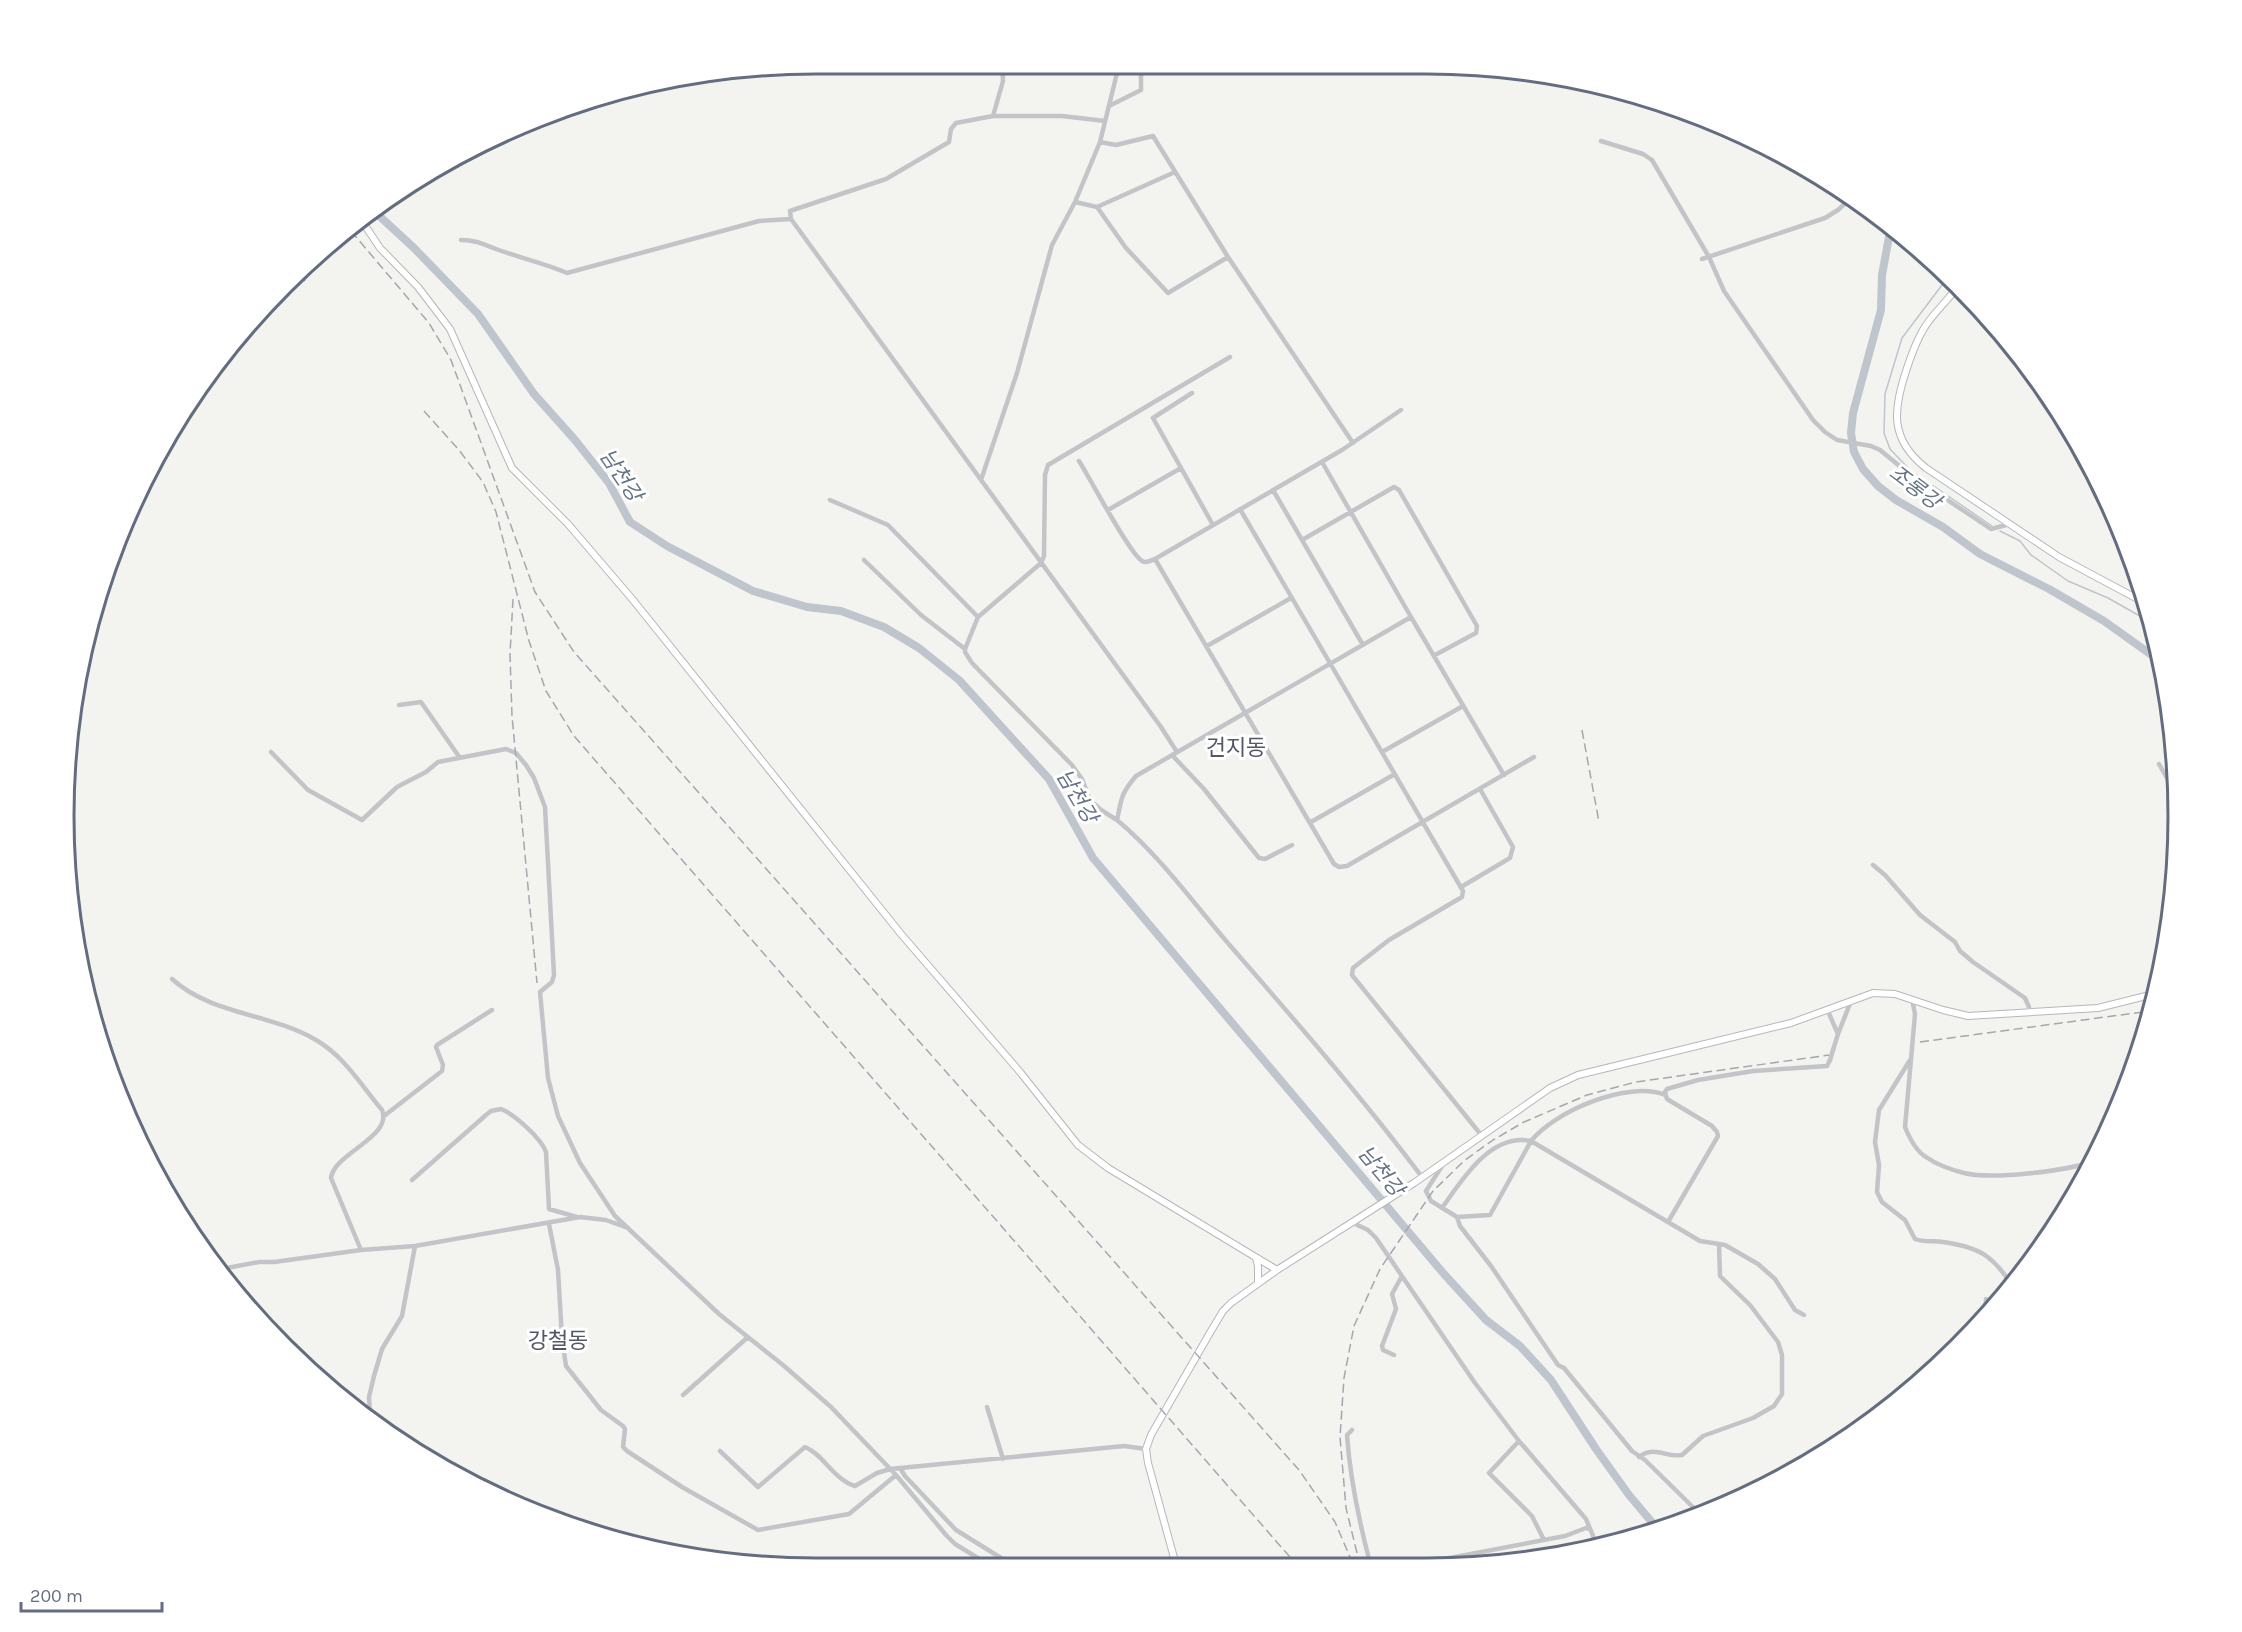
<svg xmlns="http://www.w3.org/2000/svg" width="2242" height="1632" viewBox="0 0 2242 1632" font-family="Karla,'Noto Sans KR',sans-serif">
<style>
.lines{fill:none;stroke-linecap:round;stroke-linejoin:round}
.stream{stroke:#bfc5cc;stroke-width:1.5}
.river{stroke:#bfc5cc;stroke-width:8}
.major-casing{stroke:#b5b7bb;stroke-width:8}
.minor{stroke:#c2c4c8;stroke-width:4.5}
.major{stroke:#fff;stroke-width:6}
.rail{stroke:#a4a7ae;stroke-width:1.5;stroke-dasharray:9 4.5;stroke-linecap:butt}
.minor-bridge{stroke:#c2c4c8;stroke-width:4.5}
.labels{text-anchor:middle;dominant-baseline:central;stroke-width:6;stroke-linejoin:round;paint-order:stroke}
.water-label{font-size:21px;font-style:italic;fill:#657484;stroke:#fff}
.quarter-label{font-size:22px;fill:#525865;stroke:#fff}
.rim{fill:none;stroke:#646d80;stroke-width:3}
</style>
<rect width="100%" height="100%" fill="#f3f4f0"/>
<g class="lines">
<path class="stream" d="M1948 277 1902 338 1885 394 1884 433 1890 449 1910 470 1992 526
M2000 531 2020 541 2031 555 2068 581 2108 598 2154 624"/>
<path class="river" d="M374 211 414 248 478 314 534 394 575 440 609 483 630 522 667 546 753 591 807 607 841 611 884 627 919 648 959 680 1049 779 1093 858 1444 1274 1486 1320 1520 1346 1551 1380 1596 1449 1629 1495 1656 1527
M1891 226 1882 275 1881 310 1853 413 1851 433 1854 452 1863 469 1878 486 1896 500 1943 527 1980 554 2049 589 2104 621 2160 661
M1484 1563 1564 1552"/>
<g class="major-casing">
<path id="major" d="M362 221 380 248 418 287 450 329 512 468 568 524 633 600 901 934 1020 1072 1078 1145 1108 1168 1277 1270
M1957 287C1947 302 1932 314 1923 330 1916 342 1911 356 1907 368 1893 409 1889 439 1926 468L2059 557 2147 604
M1256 1258 1258 1266V1283
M1176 1565 1148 1463 1146 1449 1151 1435 1211 1331 1223 1311 1231 1303 1277 1270 1414 1183 1550 1088 1578 1075 1791 1023 1873 993 1895 994 1943 1010 1968 1016 2098 1008 2154 994"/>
</g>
<path class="minor" d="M1111 105 1141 90V63
M993 116 1003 81 1002 63
M1105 121 1062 116H993L956 123 951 129 949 142 886 179 790 211 791 219 1161 727 1177 752
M1601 141 1643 154 1652 160 1709 257 1724 291 1813 420 1825 432 1837 440 1871 446 1880 450 1913 477 1991 529 2010 524
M1100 142 1116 145 1153 136 1228 257 1353 443
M1075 202 1097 207 1126 248 1168 293 1228 257
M1097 207 1175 172
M461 240C475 240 483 244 496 249 520 258 544 263 567 273L759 221 791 219
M1702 259 1825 218 1838 210 1853 196
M1192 393 1153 418 1213 525
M1401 410 1342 450 1155 559 1334 864 1339 867 1347 866 1534 757
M1079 461C1090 478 1129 553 1142 561 1147 564 1151 560 1155 559
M1322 462 1411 617
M981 480 1017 373 1052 245 1075 202 1100 142 1118 69 1122 63
M1273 490 1363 645
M830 500 888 525 978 617
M1240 509 1463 891 1462 897 1389 940 1353 968 1352 975 1482 1136
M1108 510 1181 468
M1302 540 1394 487 1399 490 1477 626 1476 633 1435 655
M864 560 921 615 965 649
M1207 646 1291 598
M399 705 421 702 460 758
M271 752 308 790 362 820 397 787 426 772 438 762 506 749 516 753 526 765 534 778 545 807 554 975 552 982 540 992 548 1078 558 1116 580 1163 615 1216 719 1314 783 1365 831 1407 896 1475 946 1535 955 1544 991 1566
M1382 752 1463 706
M1172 755 1204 789 1259 858 1265 859 1292 845
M2159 764 2176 794
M1117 820 1101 810 1090 800 1082 779 1072 765 972 663 965 652V649L978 617 1041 563 1044 556 1045 475 1048 465 1230 357
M1311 822 1395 774
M1873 865 1885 875 1920 915 1955 942 1960 951 1973 962 2025 998 2029 1007V1013
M1461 887 1510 858 1513 847 1480 789
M172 979C212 1015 270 1013 316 1040 344 1056 361 1085 382 1110 393 1137 334 1153 331 1178L361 1250
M1912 999 1915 1014 1905 1127C1909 1137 1916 1151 1926 1157 1936 1164 1952 1170 1964 1173 1993 1180 2063 1171 2092 1162
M1827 1009 1838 1034 1851 1001
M1833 1050 1838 1034
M1910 1060 1879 1110 1875 1142 1879 1165 1877 1192 1882 1202 1905 1220 1915 1239C1925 1243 1934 1240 1943 1242 1979 1247 1992 1255 2012 1285
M384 1116 442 1071 443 1065 436 1047 437 1045 492 1010
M1444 1163 1426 1191 1431 1201 1457 1217 1490 1215 1531 1141C1555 1111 1628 1080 1665 1095
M1422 1177C1361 1096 1294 1019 1227 942 1192 901 1159 855 1117 820 1122 798 1120 795 1136 776L1411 617 1504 775
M412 1180 486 1115 491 1111 501 1109C514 1114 541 1138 546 1152L549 1209 577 1217
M1442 1208C1462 1180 1490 1133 1531 1141L1700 1241 1725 1245 1758 1264 1775 1279 1795 1310 1804 1315
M1457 1217 1460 1226 1491 1266 1558 1365 1564 1368 1632 1451 1645 1460 1701 1515
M1351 1222 1368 1230 1376 1238 1475 1383 1519 1441 1586 1519 1596 1543
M1668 1222 1718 1136 1717 1132 1712 1126 1667 1099 1665 1092 1667 1089 1698 1080 1753 1071 1827 1066 1830 1060
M549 1224 558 1270 562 1338 566 1366 601 1410 623 1426 625 1429 623 1447 627 1451 682 1487 758 1530 849 1514 896 1475
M216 1270 259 1262H274L361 1250 415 1246 580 1217 606 1220 625 1227
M1985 1319 1986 1299
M1394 1355 1383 1350 1382 1346 1396 1309 1392 1294 1402 1276
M683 1395 748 1337
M987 1407 1003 1459
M370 1416 369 1397 374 1376 382 1349 402 1316 415 1246
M1352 1430 1347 1435C1350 1479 1359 1521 1370 1563
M1519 1441 1489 1473 1532 1516 1544 1540
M720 1451 758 1487 805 1447C823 1454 833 1479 855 1486L877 1473 890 1469 1124 1446 1146 1449
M1639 1457C1655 1445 1666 1458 1682 1455L1703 1436 1753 1418 1774 1406 1782 1394V1355L1778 1342 1750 1305 1720 1276 1719 1244
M900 1468 905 1476 956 1530 1014 1566
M1423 1563 1565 1536 1586 1528 1590 1529
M995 1566 1000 1557"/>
<use href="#major" class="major"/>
<path class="rail" d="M445 163 446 164
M351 231 429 323 451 360 535 592 574 652 1299 1470 1335 1522 1353 1564
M300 276 305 281
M424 411 459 450 483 482 496 512 529 641 546 691 574 736 1296 1564
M513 599 510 654 512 716 537 983
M1582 730 1599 822
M1920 1042 2150 1011
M1357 1553 1346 1508 1340 1437 1344 1378 1354 1326 1380 1269 1433 1191 1465 1160 1493 1140 1524 1122 1587 1095 1636 1082 1829 1055"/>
<path class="minor-bridge" d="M1830 1060 1833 1050"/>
</g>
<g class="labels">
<g class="water-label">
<text transform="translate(621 475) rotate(56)">남천강</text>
<text transform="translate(1915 487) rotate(37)">조롱강</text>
<text transform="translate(1077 796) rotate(59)">남천강</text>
<text transform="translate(1381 1171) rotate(50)">남천강</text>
</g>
<g class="quarter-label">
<text x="1236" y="748">건지동</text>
<text x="558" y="1341">강철동</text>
</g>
</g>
<path d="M0 0H2242V1632H0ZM816 74H1426A742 742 0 0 1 2168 816V816A742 742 0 0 1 1426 1558H816A742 742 0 0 1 74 816V816A742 742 0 0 1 816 74Z" fill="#fff" fill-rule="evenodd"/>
<path class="rim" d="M816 74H1426A742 742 0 0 1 2168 816V816A742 742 0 0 1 1426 1558H816A742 742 0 0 1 74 816V816A742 742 0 0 1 816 74Z"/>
<path d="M21 1602v9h141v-9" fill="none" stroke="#646d80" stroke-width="3"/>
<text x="30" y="1602" font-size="18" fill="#646d80" stroke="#ffffff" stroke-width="4.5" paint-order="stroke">200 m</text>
</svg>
